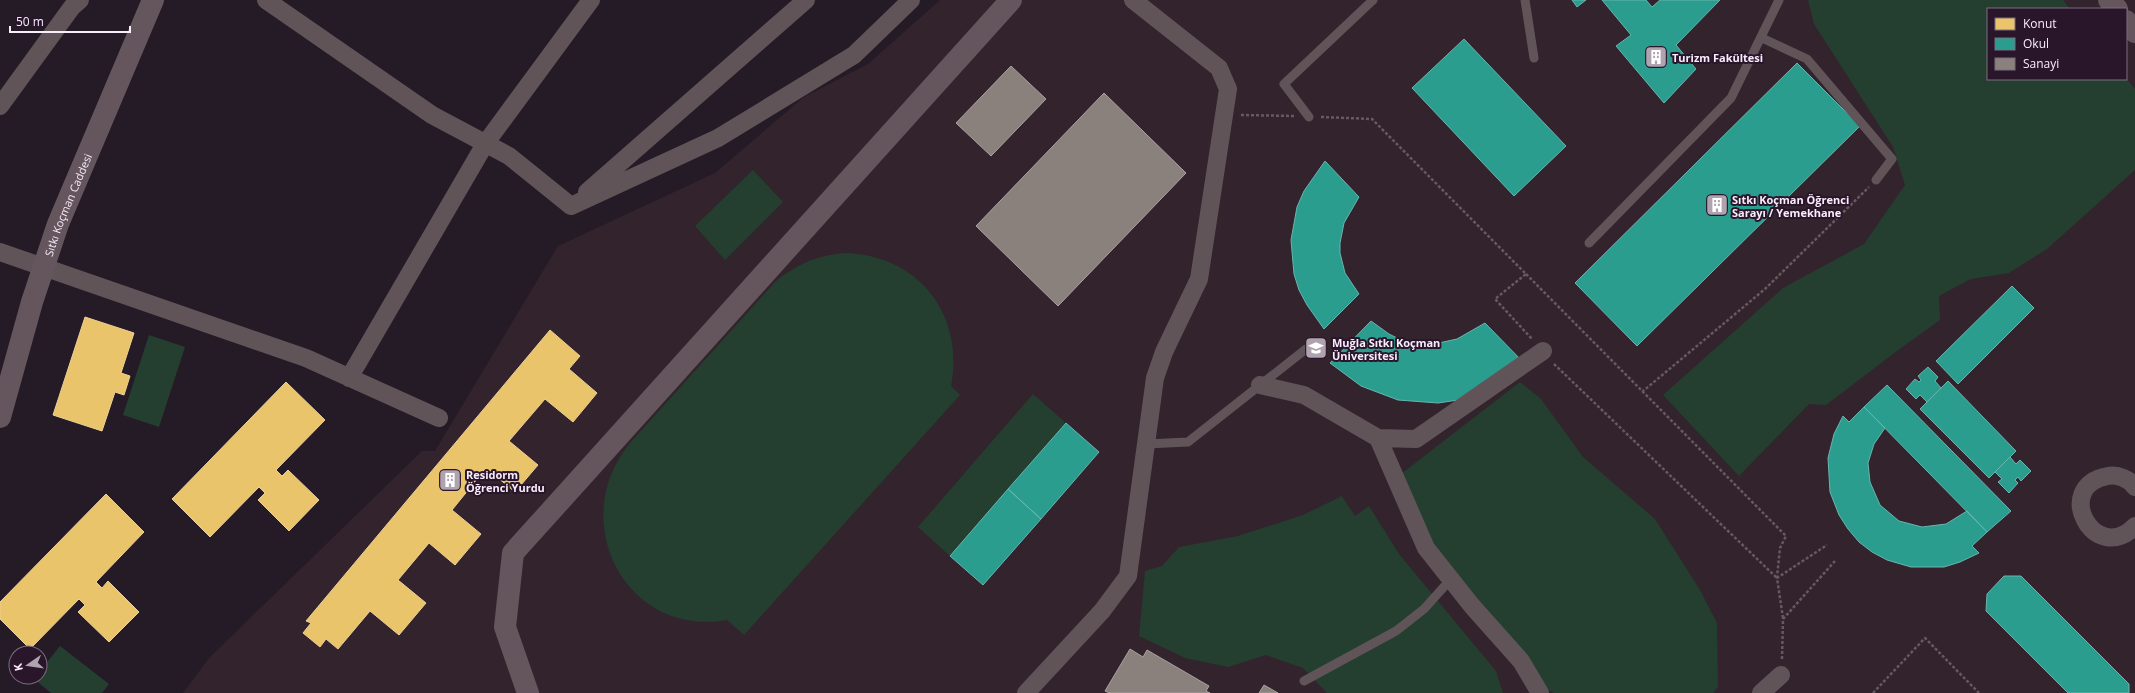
<svg xmlns="http://www.w3.org/2000/svg" width="2135" height="693" viewBox="0 0 2135 693" font-family="'Open Sans',sans-serif">
<style>
.education{fill:#33232c;fill-rule:evenodd}
.green{fill:#243f30}
.homes{fill:#e9c46a;stroke:#eed096}
.schools{fill:#2a9d8f;stroke:#68b5af}
.industry{fill:#8a817c;stroke:#aba1a2}
.lines{fill:none;stroke-linecap:round;stroke-linejoin:round}
.path{stroke:#665a60;stroke-width:2.5;stroke-dasharray:3 2;stroke-linecap:butt}
.lane{stroke:#615459;stroke-width:9}
.street{stroke:#615459;stroke-width:18}
.secondary{stroke:#65565d;stroke-width:22}
.labels{text-anchor:middle;dominant-baseline:central;stroke-width:4;stroke-linejoin:round;paint-order:stroke}
.poi-label{font-size:11px;font-weight:bold;fill:#f9ecfb;stroke:#29162b;text-anchor:start}
.street-label{font-size:11px;fill:#f9ecfb;stroke:#29162b}
</style>
<rect width="100%" height="100%" fill="#251b26"/>
<path class="education" d="M940 0H2135V693H183L210 657 422 451H435L558 246 715 173 804 97 868 64ZM1988 9H2126V79H1988Z"/>
<path class="green" d="M1808 0H2063L2070 9H1988V79L2126 78 2135 89V170L2047 249 2009 273 1971 279 1939 296 1940 320 1897 351 1826 405 1809 404 1739 476 1663 395 1783 288 1864 244 1905 185 1893 147 1814 24Z
M753 170 783 202 725 260 695 226Z
M845 253C918 255 965 314 951 386L960 395 744 635 727 620C625 638 566 520 630 443L775 282C795 265 818 255 845 253Z
M149 335 185 347 159 427 123 415Z
M1520 382 1541 399 1583 457 1655 519 1700 590 1717 623 1718 687 1713 693H1554L1525 678 1447 567 1407 496 1401 474Z
M1033 394 1066 423 950 556 918 527Z
M1342 496 1355 516 1369 506 1399 554 1496 671 1503 693H1327L1303 668 1266 655 1228 667 1185 658 1139 636 1145 571 1162 566 1179 547 1238 536 1303 515Z
M60 646 109 684 102 693H51L34 679 40 677V671Z"/>
<path class="homes" d="M85 317 134 333 121 373 130 376 124 395 115 392 102 431 53 415Z
M550 330 580 356 569 369 597 393 573 422 545 399 509 441 538 465 515 492 486 468 452 510 481 534 455 565 429 543 398 580 426 603 399 635 370 611 338 649 326 639 320 647 303 633 311 623 306 621Z
M286 382 325 420 276 470 282 476 288 470 319 500 289 531 258 500 265 493 259 487 210 537 172 499Z
M106 494 144 532 96 582 102 588 108 581 139 612 109 642 78 612 85 605 79 599 30 649 0 619V602Z"/>
<path class="schools" d="M1572 0H1586L1577 7Z
M1602 0H1646L1652 7 1660 0H1720L1676 45 1696 69 1664 103 1616 46 1631 35Z
M1464 39 1566 146 1514 196 1412 88Z
M1797 63 1860 126 1637 346 1575 283Z
M1325 161 1359 197 1344 223 1340 243V253L1345 273 1359 294 1324 329 1307 305 1299 290 1294 274 1291 240 1297 207 1304 191Z
M2012 286 2034 308 1958 384 1936 361Z
M1371 321 1389 334 1399 339 1422 344H1434L1457 339 1485 323 1526 365 1458 400 1438 403 1398 400 1361 386 1330 363Z
M1928 367 1938 377 1935 381 1941 388 1927 402 1920 395 1916 399 1906 389 1915 379 1919 382 1921 380 1918 376Z
M1948 381 2016 451 1989 478 1920 409Z
M1887 385 2011 511 1987 532 1864 407Z
M1864 407 1885 428 1874 444 1868 463 1870 482 1880 505 1899 521 1922 527 1946 524 1967 511 1987 532 1972 546 1979 553 1960 562 1944 567H1911L1887 560 1872 552 1859 542 1848 529 1839 515 1830 492 1828 458 1834 434 1843 416 1849 422Z
M1066 423 1099 452 1041 519 1008 489Z
M2010 457 2016 464 2020 460 2031 471 2021 481 2018 477 2015 480 2018 483 2009 493 1998 482 2002 479 1995 472Z
M1008 489 1041 519 983 585 950 556Z
M2004 576H2021L2129 684V693H2068L1986 611 1987 594Z"/>
<path class="industry" d="M1011 66 1046 99 991 156 956 123Z
M1104 93 1186 173 1058 306 976 226Z
M1130 649 1143 657 1147 650 1209 686 1206 691 1210 693H1109L1105 691Z
M1264 685 1278 693H1259Z"/>
<g class="lines">
<path class="path" d="M1241 115 1294 116
M1321 117 1372 119 1526 274 1495 299 1532 339
M1526 274 1786 536 1780 548 1777 577
M1554 364 1777 578
M1642 392 1765 289 1869 187
M1783 618 1777 578 1827 545
M1782 659 1783 619 1835 561
M1873 693 1925 638 1979 693"/>
<path class="lane" d="M1525 0 1534 58
M1762 38 1807 59 1892 159 1876 180
M1309 117 1284 84 1373 0
M1589 243 1731 98 1779 0
M1146 444 1188 442 1306 349
M1304 681 1396 631 1424 609 1451 579"/>
<path class="street" d="M266 0 432 115 509 156 571 206 718 138 854 55 911 0
M0 106 72 7 80 0
M587 192 806 0
M0 252 306 358 439 418
M349 378 485 144 591 0
M1260 385 1304 395 1378 438 1416 439 1543 351
M1378 438 1426 548 1472 606 1521 661 1540 693
M2135 487C2129 479 2118 474 2108 476 2051 486 2095 567 2135 526
M1026 693 1102 611 1128 576 1155 378 1164 352 1199 279 1228 89 1219 68 1133 0
M1761 693 1781 675"/>
<g class="secondary">
<path d="M2109 0 2117 9"/>
<path d="M2126 21 2135 32"/>
<path id="s1" d="M0 417 32 302 58 224 153 0"/>
<path d="M528 693 505 627 513 553 1011 0"/>
</g>
</g>
<defs>
<g id="building-square" transform="scale(1.15)"><rect x="-9" y="-9" width="18" height="18" rx="4" fill="#afa3b0" stroke="#29162b"/><path d="M-4-6H4V6H1V3H-1V6H-4ZM-2.5-4.3h1.7v1.8h-1.7ZM.8-4.3h1.7v1.8H.8ZM-2.5-1h1.7V.8h-1.7ZM.8-1h1.7V.8H.8Z" fill="#fff"/></g>
<g id="university-square" transform="scale(1.15)"><rect x="-9" y="-9" width="18" height="18" rx="4" fill="#afa3b0" stroke="#29162b"/><path d="M0-5L7-2L0 1L-7-2ZM-4 1L0 2.5L4 1V4Q0 6-4 4Z" fill="#fff"/></g>
</defs>
<g fill-rule="evenodd">
<use href="#building-square" x="1656" y="57"/>
<use href="#building-square" x="1717" y="205"/>
<use href="#university-square" x="1316" y="348"/>
<use href="#building-square" x="450" y="480"/>
</g>
<g class="labels">
<g class="poi-label">
<text x="1672" y="57">Turizm Fakültesi</text>
<text x="1732" y="199">Sıtkı Koçman Öğrenci<tspan x="1732" dy="13">Sarayı / Yemekhane</tspan></text>
<text x="1332" y="342">Muğla Sıtkı Koçman<tspan x="1332" dy="13">Üniversitesi</tspan></text>
<text x="466" y="474">Residorm<tspan x="466" dy="13">Öğrenci Yurdu</tspan></text>
</g>
<g class="street-label">
<text stroke="none"><textPath href="#s1" startOffset="223">Sıtkı Koçman Caddesi</textPath></text>
</g>
</g>
<rect x="1987" y="8" width="140" height="72" fill="#29162b" stroke="#7c6c7e"/>
<rect x="1995" y="18" width="20" height="12" fill="#e9c46a" stroke="#7c6c7e"/>
<text x="2023" y="28" font-size="12" fill="#f9ecfb">Konut</text>
<rect x="1995" y="38" width="20" height="12" fill="#2a9d8f" stroke="#7c6c7e"/>
<text x="2023" y="48" font-size="12" fill="#f9ecfb">Okul</text>
<rect x="1995" y="58" width="20" height="12" fill="#8a817c" stroke="#7c6c7e"/>
<text x="2023" y="68" font-size="12" fill="#f9ecfb">Sanayi</text>
<g transform="translate(28 665) rotate(257)"><circle r="19" fill="#29162b" stroke="#7c6c7e"/>
<path d="M0-3L7 15L0 10L-7 15Z" fill="#afa3b0"/>
<text y="-6" font-size="11" font-weight="bold" text-anchor="middle" fill="#f9ecfb">K</text>
</g>
<path d="M10 26v6h120v-6" fill="none" stroke="#f9ecfb" stroke-width="2"/>
<text x="16" y="26" font-size="12" fill="#f9ecfb" stroke="#29162b" stroke-width="3" paint-order="stroke">50 m</text>
</svg>
